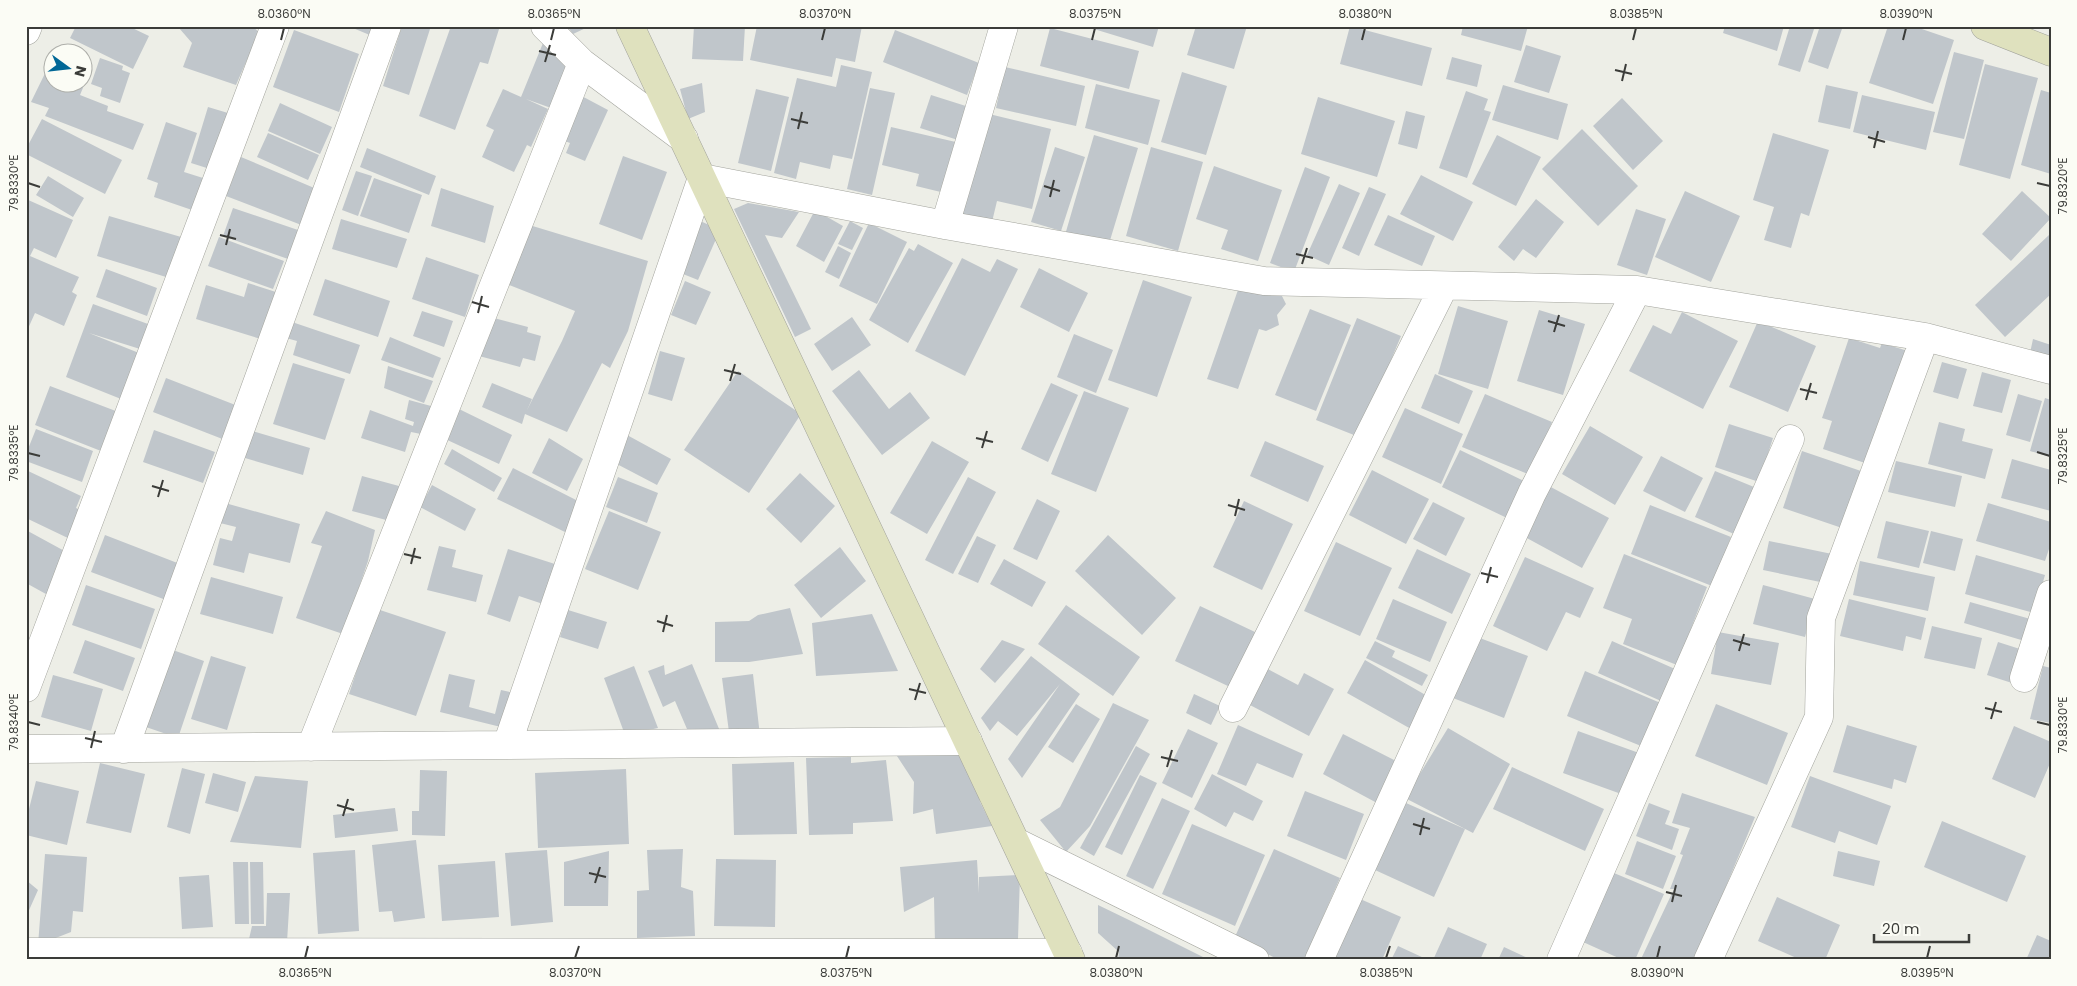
<svg xmlns="http://www.w3.org/2000/svg" width="2077" height="986" viewBox="0 0 2077 986" font-family="Poppins,sans-serif">
<style>
.building{fill:#c0c6cb}
.lines{fill:none;stroke-linecap:round;stroke-linejoin:round}
.street-casing{stroke:#a3a49d;stroke-width:29}
.secondary-casing{stroke:#a3a49d;stroke-width:29}
.street{stroke:#fff;stroke-width:28}
.secondary{stroke:#dfe1be;stroke-width:28}
.ticks{fill:none;stroke:#3b3c39;stroke-width:2}
.neatline{fill:none;stroke:#3b3c39;stroke-width:2}
.ticks-label{font-size:12px;text-anchor:middle;fill:#3b3c39}
</style>
<rect width="100%" height="100%" fill="#edeee7"/>
<path class="building" d="M76 26H128L149 36 133 69 70 38Z
M179 26H252L259 32 236 85 183 67 192 43 179 28Z
M348 26H381L377 38Z
M402 26H424L430 29 409 95 383 86Z
M451 26H500L488 64 480 62 455 130 419 116Z
M567 26H590L573 34Z
M694 26H745L743 61 692 59Z
M757 26H862L855 62 836 58 832 77 750 60Z
M1084 26H1159L1153 47Z
M1196 26H1247L1234 69 1187 55Z
M1350 26 1432 48 1422 86 1340 64Z
M1463 26H1528L1521 51 1461 35Z
M1725 26H1784L1777 51 1723 33Z
M1790 26H1815L1800 72 1778 65Z
M1820 26H1843L1828 69 1808 62Z
M1888 26H1913L1954 40 1933 104 1869 83Z
M1050 28 1139 51 1129 89 1040 66Z
M294 30 359 54 339 112 273 87Z
M895 30 979 63 967 95 883 62Z
M543 43 572 55 551 108 526 99 548 109 531 147 527 145 514 172 482 157 494 130 486 126 503 89 521 97Z
M1526 45 1561 56 1549 93 1514 82Z
M1954 52 1984 60 1964 139 1933 132Z
M1452 57 1482 65 1477 87 1446 79Z
M100 58 123 66 122 70 130 73 120 103 100 96 102 88 91 84Z
M52 59V82H82V61L92 66 80 95 108 106 107 111 144 124 133 150 45 116 49 108 31 102Z
M1985 64 2038 78 2010 179 1959 165Z
M841 65 872 72 852 159 833 155 830 169 800 162 796 179 774 173 797 78 836 87Z
M1005 67 1085 86 1076 126 996 108Z
M1182 72 1227 86 1206 155 1161 142Z
M702 83 705 112 688 119 680 89Z
M1096 84 1160 100 1148 145 1085 128Z
M1503 85 1568 104 1558 140 1492 120Z
M1826 85 1858 92 1850 129 1818 122Z
M870 88 895 93 872 195 847 189Z
M756 89 789 97 771 171 738 163Z
M2041 90 2051 93V174L2021 165Z
M1466 91 1488 99 1484 110 1491 112 1467 178 1439 168Z
M576 93 608 110 585 161 566 153 570 143 557 138Z
M931 95 969 107 958 140 920 128Z
M1862 95 1935 112 1926 150 1853 132Z
M1318 97 1395 121 1377 177 1301 154Z
M1622 98 1663 141 1633 170 1593 126Z
M280 103 332 127 320 154 268 131Z
M208 107 228 113 210 169 191 163Z
M1406 111 1425 116 1417 149 1398 144Z
M985 113 1051 129 1032 209 997 201 991 226 961 219Z
M42 119 122 160 105 194 26 154V149Z
M166 122 197 133 184 172 203 178 192 210 154 197 158 183 147 179Z
M891 127 960 143 949 194 916 186 919 174 882 165Z
M1582 129 1638 186 1598 226 1542 169Z
M268 133 319 155 308 180 257 157Z
M1773 133 1829 150 1809 216 1801 213 1791 248 1764 240 1774 207 1753 200Z
M1094 135 1138 148 1108 247 1065 235Z
M1497 135 1541 157 1516 206 1472 184Z
M1055 147 1085 157 1061 231 1031 222Z
M1151 147 1203 162 1178 251 1126 236Z
M367 148 436 176 429 195 360 167Z
M623 156 667 172 642 240 599 224Z
M241 157 319 190 304 226 226 196Z
M1214 166 1282 190 1258 261 1221 249 1228 230 1196 219Z
M1305 167 1330 177 1294 272 1270 263Z
M356 171 372 176 358 216 342 210Z
M1421 175 1473 202 1453 241 1400 214Z
M48 176 84 198 73 217 36 195Z
M374 178 422 195 409 233 360 216Z
M1339 184 1360 193 1329 265 1307 255Z
M1369 187 1386 194 1359 256 1342 248Z
M441 188 494 206 485 243 431 226Z
M1685 191 1740 216 1711 282 1655 257Z
M2022 191 2051 218 2011 261 1982 234Z
M26 199 73 220 56 258 34 248 30 256 79 277 72 292 77 295 64 326 35 313 26 333Z
M1536 199 1564 222 1536 258 1523 249 1514 261 1498 247Z
M748 203 799 212 782 238 765 235 811 329 795 337 734 209Z
M233 208 298 230 288 259 223 236Z
M1636 209 1666 219 1647 275 1617 265Z
M815 210 843 226 824 262 796 246Z
M1388 215 1435 236 1422 266 1374 245Z
M109 216 188 239 176 280 97 256Z
M341 219 407 239 397 268 332 249Z
M696 219 720 230 698 280 673 270Z
M850 221 863 228 852 250 838 244Z
M869 223 907 242 877 304 839 286Z
M526 224 648 261 628 331 610 368 602 363 567 432 525 414 522 424 482 407 492 383 532 399 527 410 562 341 575 311 507 284Z
M2049 235 2051 237V294L2005 337 1975 305Z
M219 237 284 261 273 289 208 266Z
M918 244 953 263 908 343 869 320 909 248 914 251Z
M838 246 851 253 839 279 825 272Z
M426 257 479 275 465 317 412 299Z
M962 258 990 272 997 259 1018 269 965 376 915 351Z
M1039 268 1088 293 1069 332 1020 307Z
M106 269 157 288 147 316 96 297Z
M325 279 390 301 378 337 313 315Z
M1143 280 1192 297 1157 397 1108 380Z
M685 281 711 292 696 325 671 315Z
M248 283 279 293 264 340 196 319 206 285 244 297Z
M1239 287 1280 292 1286 304 1277 315 1279 325 1266 331 1259 329 1238 389 1207 379Z
M93 304 148 324 140 349 89 333 144 355 126 401 66 377Z
M1458 306 1508 321 1488 389 1438 374Z
M1310 309 1351 325 1316 411 1275 395Z
M1539 310 1585 324 1563 395 1517 381Z
M422 311 453 321 444 347 413 336Z
M1682 312 1738 341 1703 409 1629 371 1653 325 1671 334Z
M490 317 528 327 527 332 541 336 535 361 523 358 520 367 479 356Z
M852 317 871 345 832 371 814 344Z
M1357 318 1401 336 1359 437 1316 420Z
M1758 321 1816 346 1788 412 1729 387Z
M292 322 360 345 350 374 293 355 297 341 286 338Z
M1074 334 1113 350 1096 393 1057 377Z
M390 337 441 358 433 378 381 360Z
M1849 338 1880 348 1882 343 1911 352 1890 414 1882 411 1865 463 1823 449 1832 421 1822 418Z
M2033 339 2051 345V360L2030 353Z
M660 351 685 358 672 401 648 394Z
M1942 362 1967 369 1958 399 1933 392Z
M293 363 345 379 325 440 273 424Z
M388 366 433 381 424 403 384 388Z
M859 370 889 409 910 392 930 418 882 455 832 391Z
M738 371 801 414 749 493 684 450Z
M1982 372 2011 380 2002 413 1973 406Z
M1435 374 1473 391 1459 424 1421 408Z
M166 378 238 406 225 440 153 412Z
M1051 383 1078 395 1048 462 1021 449Z
M50 386 121 413 106 453 35 425Z
M1084 391 1129 408 1096 492 1051 474Z
M1485 394 1552 422 1530 475 1462 447Z
M2018 394 2042 401 2030 442 2006 435Z
M2045 398 2051 400V457L2030 451Z
M409 400 431 406 421 434 411 432 405 452 361 438 370 410 413 426 414 422 405 419Z
M457 408 512 435 499 464 443 438Z
M1405 408 1463 434 1441 484 1382 457Z
M1939 422 1965 429 1962 441 1993 449 1985 479 1928 464Z
M1729 424 1773 438 1759 482 1715 467Z
M1590 426 1643 457 1615 505 1562 474Z
M36 429 93 451 82 482 26 461V454Z
M154 430 215 452 203 483 143 462Z
M252 431 310 448 303 475 245 458Z
M627 435 671 459 657 485 613 462Z
M549 438 583 459 567 491 532 473Z
M932 441 969 462 927 534 890 513Z
M1265 441 1324 466 1308 502 1250 476Z
M452 449 502 478 494 492 444 464Z
M1460 450 1524 481 1507 518 1442 487Z
M1802 451 1861 471 1842 528 1783 508Z
M1661 456 1703 478 1685 512 1643 491Z
M2012 459 2051 470V511L2001 498Z
M1896 461 1962 476 1955 507 1888 492Z
M513 468 582 503 567 533 497 499Z
M26 470 81 496 76 508 85 512 72 540 26 518Z
M1372 470 1429 499 1406 544 1349 515Z
M1715 471 1754 487 1734 534 1695 517Z
M800 473 835 506 801 543 766 509Z
M362 476 399 486 390 521 352 511Z
M618 477 658 493 647 523 606 507Z
M968 477 996 492 953 574 925 560Z
M432 485 476 509 465 531 420 507Z
M1547 485 1609 518 1582 568 1521 535Z
M1037 499 1060 511 1037 560 1013 549Z
M1244 501 1293 524 1262 590 1213 567Z
M1433 502 1465 518 1446 556 1413 539Z
M225 503 300 524 290 563 249 553 244 573 213 565 220 538 232 541 236 527 220 523Z
M1988 503 2051 522V543L2045 561 1976 541Z
M1650 505 1731 537 1712 586 1631 554Z
M326 511 375 530 368 561 343 634 296 618 322 546 311 543Z
M609 511 661 532 638 590 585 569Z
M1886 521 1929 531 1919 568 1877 558Z
M26 530 70 554 55 599 26 583Z
M1931 531 1963 539 1955 571 1923 563Z
M105 535 180 564 166 600 91 572Z
M1108 535 1176 598 1142 635 1075 571Z
M977 536 996 545 978 583 958 574Z
M1769 541 1832 554 1825 583 1763 570Z
M1336 542 1392 568 1360 636 1304 611Z
M439 546 456 550 452 567 483 575 476 602 427 590Z
M840 547 866 581 821 618 794 585Z
M508 549 558 565 546 605 519 596 510 622 487 614Z
M1417 549 1471 574 1452 614 1398 588Z
M1624 554 1707 587 1677 665 1623 644 1632 619 1603 608Z
M1976 555 2045 575 2034 613 1965 594Z
M1525 557 1594 588 1580 618 1566 612 1547 651 1493 626Z
M1004 559 1046 582 1032 607 990 584Z
M1860 561 1935 577 1928 611 1853 595Z
M211 577 283 597 273 634 200 614Z
M86 585 155 609 141 649 72 625Z
M1763 585 1815 599 1805 637 1753 624Z
M1393 599 1447 622 1430 662 1376 639Z
M1849 599 1926 618 1921 640 1906 636 1903 651 1840 636Z
M1970 602 2034 620 2028 642 1964 623Z
M1066 605 1140 657 1113 696 1038 644Z
M1200 606 1255 632 1230 687 1175 661Z
M790 608 803 654 749 662H715V622L749 621 758 615Z
M377 609 446 632 416 716 349 694Z
M568 610 607 622 598 649 560 637Z
M872 614 898 671 816 676 812 623Z
M1932 626 1982 638 1975 669 1924 658Z
M1718 632 1779 643 1771 685 1711 674Z
M1477 637 1528 656 1504 718 1453 698Z
M85 640 135 658 123 691 73 673Z
M1002 640 1025 649 995 683 980 669Z
M1375 641 1395 651 1392 657 1428 675 1422 686 1366 658Z
M1612 641 1675 669 1661 701 1598 673Z
M1998 642 2023 650 2012 683 1987 675Z
M170 649 204 661 178 738 143 726Z
M211 656 246 667 227 730 191 719Z
M1031 656 1080 694 1022 778 1008 759 1060 684 1017 736 998 721 990 731 981 718Z
M1365 660 1429 697 1411 729 1347 693Z
M692 664 722 736H690L675 701 663 707 648 671 664 665 665 675Z
M634 666 658 728 625 735 604 678Z
M2043 666 2051 668V723L2030 719Z
M1266 668 1298 685 1304 673 1334 689 1309 736 1248 704Z
M1585 671 1663 704 1646 748 1567 716Z
M449 674 475 680 469 707 495 714 501 690 518 694 509 729 440 712Z
M753 674 760 736 730 740 722 678Z
M53 675 103 689 91 731 41 717Z
M1194 694 1220 706 1211 725 1186 713Z
M1113 703 1149 720 1090 826 1066 852 1040 820 1060 807Z
M1076 704 1100 719 1073 763 1048 747Z
M1716 704 1788 733 1767 785 1695 756Z
M1238 725 1303 754 1293 778 1257 763 1246 786 1217 774Z
M1847 725 1917 746 1906 783 1894 779 1892 789 1833 772Z
M2014 726 2051 742V761L2035 798 1992 779Z
M1448 728 1510 764 1473 833 1405 798Z
M1188 729 1218 743 1192 798 1162 783Z
M1578 731 1639 753 1624 795 1563 773Z
M1343 734 1398 762 1377 803 1323 774Z
M963 745 975 773 980 802 992 826 936 834 933 809 913 814 914 782 895 753Z
M1136 746 1150 754 1094 856 1080 848Z
M851 757V763L886 760 893 821 853 823V834L809 835 806 758Z
M794 762 797 834 734 835 732 764Z
M100 763 145 774 131 833 86 823Z
M1512 767 1604 809 1585 851 1493 809Z
M182 768 205 774 190 834 167 827Z
M626 769 629 844 538 848 535 773Z
M420 770 447 771 445 836 412 835V811H419Z
M213 773 246 782 238 812 205 803Z
M1212 774 1263 801 1253 821 1234 812 1226 827 1194 809Z
M1140 775 1157 783 1122 855 1105 847Z
M255 776 308 781 301 848 230 842Z
M1810 776 1891 806 1877 845 1839 831 1835 843 1791 827Z
M36 781 79 791 67 845 26 835V821Z
M1305 791 1364 814 1346 860 1287 836Z
M1682 793 1755 817 1695 960H1643L1641 959 1674 889H1670L1683 855 1680 854 1690 828 1672 823Z
M1162 798 1190 811 1153 889 1126 876Z
M1406 803 1465 829 1434 897 1375 870Z
M1649 803 1670 811 1665 824 1679 829 1672 850 1636 836Z
M395 808 398 831 335 838 333 815Z
M1942 821 2026 856 2007 902 1924 867Z
M1192 824 1265 855 1235 926 1162 894Z
M416 840 425 918 394 922 392 911 379 912 372 845Z
M1637 841 1676 856 1663 889 1625 874Z
M683 849 681 887 693 891 695 936 637 938V891L649 890 647 850Z
M1274 849 1340 878 1304 960H1280L1234 939Z
M355 850 359 931 318 934 313 853Z
M547 850 553 922 511 926 505 853Z
M609 851 608 906H564V862Z
M1838 851 1880 861 1874 886 1833 876Z
M45 854 87 857 83 912 73 911 71 932 38 945Z
M716 859 776 860 775 927 714 926Z
M977 860 979 893V877L1020 875 1018 939 935 944 934 897 904 912 900 867Z
M495 861 499 917 442 921 438 865Z
M233 862H248L249 924H235Z
M250 862H263L264 924H251Z
M1614 873 1664 894 1635 960H1623L1583 942Z
M209 875 213 927 182 929 179 877Z
M26 880 38 890 26 917Z
M267 893H290L287 942 249 939 252 926H266Z
M1777 897 1840 925 1825 960H1801L1758 941Z
M1358 898 1401 917 1382 960H1331Z
M1098 905 1129 920 1209 960H1118L1119 952 1098 933Z
M1448 927 1487 944 1480 960H1433Z
M2037 935 2051 941V960H2026Z
M1398 946 1424 958 1423 960H1391Z
M1504 947 1532 960H1498Z"/>
<g class="lines">
<g class="street-casing">
<path id="street" d="M545 26 582 63 684 139
M26 31 28 26
M945 225 1004 26
M2024 678 2051 594
M26 688 275 26
M1233 708 1444 286
M507 745 702 178 945 225 1264 281 1637 290 1925 337 2051 370
M311 747 582 63
M26 749 968 741
M124 749 387 26
M1016 842 1255 960
M26 952 1068 953
M1319 960 1532 493 1637 290
M1561 960 1790 439
M1708 960 1819 717 1821 618 1925 337"/>
</g>
<g class="secondary-casing">
<path id="secondary" d="M630 26 1071 960
M1985 26 2051 52"/>
</g>
<use href="#street" class="street"/>
<use href="#secondary" class="secondary"/>
</g>
<path class="ticks" d="M281 40 284 28M551 40 554 28M822 40 825 28M1092 40 1095 28M1362 40 1365 28M1633 40 1636 28M1903 40 1906 28M539 51 556 55M545 62 550 45M1615 70 1632 74M1622 81 1626 64M791 119 808 123M798 129 802 112M1868 137 1885 142M1874 148 1878 131M28 183 40 187M2037 183 2050 186M1044 186 1060 191M1050 197 1054 180M220 235 236 239M226 245 230 229M1296 254 1313 258M1302 264 1307 248M472 302 489 307M478 313 482 296M1548 321 1565 326M1554 332 1559 315M724 370 741 374M730 381 735 364M1800 389 1817 393M1806 400 1811 383M976 438 993 442M982 448 987 431M2037 452 2050 456M28 453 40 456M152 486 169 491M158 497 163 480M1228 505 1245 510M1235 516 1239 499M404 554 421 558M411 564 415 548M1481 573 1498 577M1487 583 1491 567M657 621 673 626M663 632 667 615M1733 640 1750 645M1739 651 1744 634M909 689 926 693M915 700 920 683M1985 708 2002 712M1991 719 1996 702M28 722 40 725M2037 722 2050 725M85 738 102 742M91 748 95 731M1161 757 1178 761M1167 767 1172 750M337 805 354 810M343 816 348 799M1413 824 1430 829M1420 835 1424 818M589 873 606 877M595 883 600 867M1666 892 1682 896M1672 902 1676 885M305 958 308 946M575 958 579 946M846 958 849 946M1116 958 1119 946M1386 958 1390 946M1657 958 1660 946M1927 958 1930 946"/>
<rect width="2077" height="986" fill="none" stroke="#fbfcf5" stroke-width="55"/>
<g transform="translate(68 68) rotate(105)"><circle r="24" fill="#fbfcf5" stroke="#aeafaa"/>
<path d="M0-4L9 19L0 12L-9 19Z" fill="#016796"/>
<text y="-8" font-size="14" font-weight="bold" text-anchor="middle" fill="#3b3c39">N</text>
</g>
<path d="M1874 934v8h95v-8" fill="none" stroke="#3b3c39" stroke-width="2.5"/>
<text x="1882" y="934" font-size="15" fill="#3b3c39" stroke="#fbfcf5" stroke-width="4" paint-order="stroke">20 m</text>
<rect x="28" y="28" width="2022" height="930" class="neatline"/>
<g class="ticks-label">
<text x="284" y="18">8.0360°N</text>
<text x="554" y="18">8.0365°N</text>
<text x="825" y="18">8.0370°N</text>
<text x="1095" y="18">8.0375°N</text>
<text x="1365" y="18">8.0380°N</text>
<text x="1636" y="18">8.0385°N</text>
<text x="1906" y="18">8.0390°N</text>
<text transform="translate(14 183) rotate(-90)" y="4">79.8330°E</text>
<text transform="translate(2063 186) rotate(-90)" y="4">79.8320°E</text>
<text transform="translate(14 453) rotate(-90)" y="4">79.8335°E</text>
<text transform="translate(2063 456) rotate(-90)" y="4">79.8325°E</text>
<text transform="translate(14 722) rotate(-90)" y="4">79.8340°E</text>
<text transform="translate(2063 725) rotate(-90)" y="4">79.8330°E</text>
<text x="305" y="977">8.0365°N</text>
<text x="575" y="977">8.0370°N</text>
<text x="846" y="977">8.0375°N</text>
<text x="1116" y="977">8.0380°N</text>
<text x="1386" y="977">8.0385°N</text>
<text x="1657" y="977">8.0390°N</text>
<text x="1927" y="977">8.0395°N</text>
</g>
</svg>
